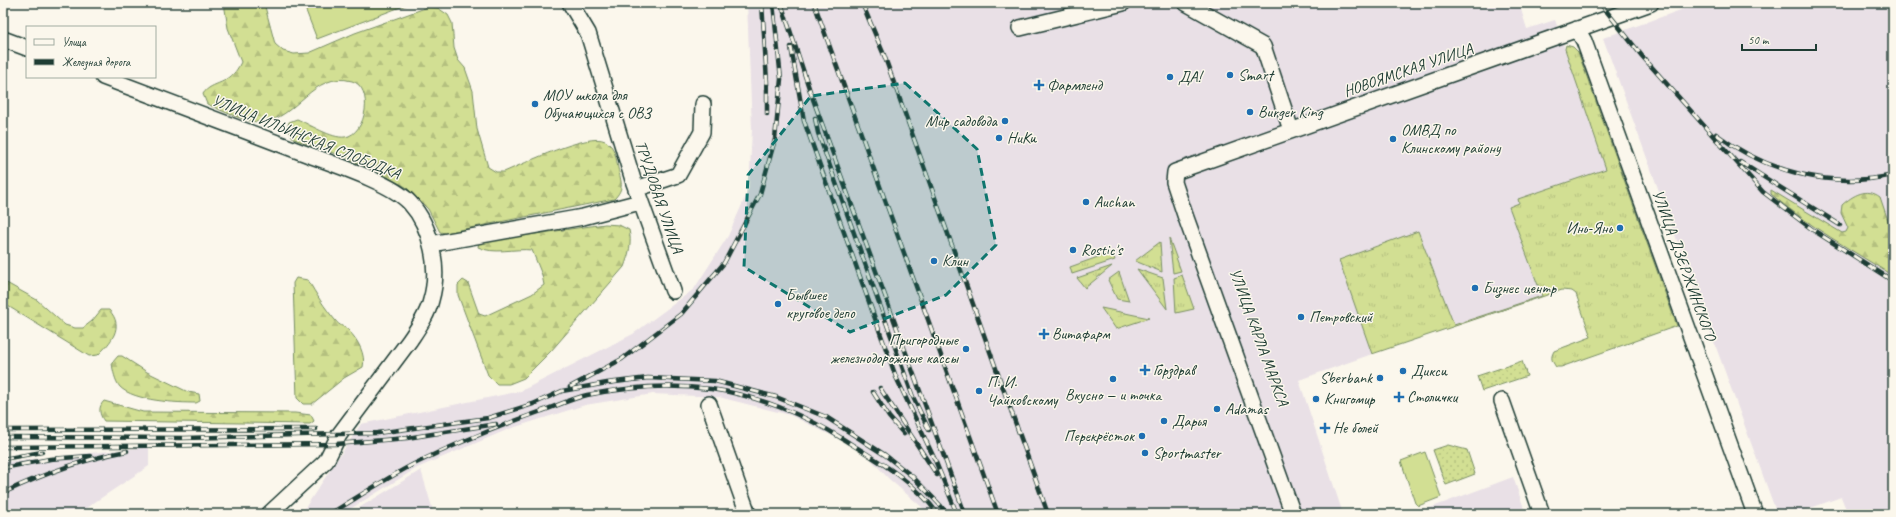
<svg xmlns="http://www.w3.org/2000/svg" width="1896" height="517" viewBox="0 0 1896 517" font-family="Caveat,sans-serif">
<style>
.built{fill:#e9e0e6}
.grass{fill:url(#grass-tufts);stroke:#788e64}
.forest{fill:url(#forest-firs);stroke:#788e64}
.park{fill:url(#park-dots);stroke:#788e64}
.pitch{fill:#d2df93;stroke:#788e64}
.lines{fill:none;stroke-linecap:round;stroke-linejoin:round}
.minor-casing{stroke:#1f3d34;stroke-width:18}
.minor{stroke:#fbf7ec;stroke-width:15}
.rail-casing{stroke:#1f3d34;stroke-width:4.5}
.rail{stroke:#fbf7ec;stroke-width:3;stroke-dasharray:9;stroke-linecap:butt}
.marked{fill:#0f766e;fill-opacity:0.2;stroke:#0f766e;stroke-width:3;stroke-dasharray:8 5;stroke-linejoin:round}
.poi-dot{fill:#1f6fb2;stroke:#fbf7ec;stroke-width:1.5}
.labels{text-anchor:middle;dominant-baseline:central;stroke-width:3;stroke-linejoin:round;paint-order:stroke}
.street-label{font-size:16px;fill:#1f3d34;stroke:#fbf7ec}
.poi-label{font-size:16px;fill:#1f3d34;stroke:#fbf7ec;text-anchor:start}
</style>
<defs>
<pattern id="grass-tufts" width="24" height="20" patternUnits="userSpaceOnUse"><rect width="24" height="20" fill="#d2df93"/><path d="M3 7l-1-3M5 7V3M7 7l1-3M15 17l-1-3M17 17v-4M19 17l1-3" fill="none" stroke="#b4c07f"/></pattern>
<pattern id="forest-firs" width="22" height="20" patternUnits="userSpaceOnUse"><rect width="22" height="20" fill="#d2df93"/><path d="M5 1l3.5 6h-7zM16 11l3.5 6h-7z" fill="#b4c07f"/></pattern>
<pattern id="park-dots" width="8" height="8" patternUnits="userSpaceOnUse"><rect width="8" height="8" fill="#d2df93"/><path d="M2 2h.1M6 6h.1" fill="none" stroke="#b4c07f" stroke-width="1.8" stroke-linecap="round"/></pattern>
</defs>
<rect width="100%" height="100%" fill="#fbf7ec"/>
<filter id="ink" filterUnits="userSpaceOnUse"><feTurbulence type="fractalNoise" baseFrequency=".025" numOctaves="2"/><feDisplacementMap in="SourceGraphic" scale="8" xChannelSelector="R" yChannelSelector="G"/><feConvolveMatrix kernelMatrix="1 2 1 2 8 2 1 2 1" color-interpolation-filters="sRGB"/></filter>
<g filter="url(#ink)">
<path class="built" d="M747 3H1519L1527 29 1555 20 1606 169 1518 199 1519 203 1509 207 1542 296 1454 325 1369 343 1372 354 1299 380 1343 514H930L889 479 863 451 790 415 719 397 653 394 585 405 509 429 417 468 342 514H301L361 424 521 391 633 334 694 289 728 236 749 189 752 129Z
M1700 3H1893V514H1848L1841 497 1794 514H1777L1603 38Z
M149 447V466L77 514H3V462Z
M421 470 434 514H349Z
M1513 477 1526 514H1414Z"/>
<path class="grass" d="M1566 45 1573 47 1578 52 1677 326 1561 367H1556C1552 361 1550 358 1554 351L1591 337 1576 294 1572 291 1562 290 1372 354 1339 260 1418 231 1454 325 1542 296 1509 207 1519 203 1518 199 1606 169 1565 49Z
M1169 238 1181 271 1173 273Z
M1160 242 1162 272 1135 261Z
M1112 252 1115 260 1072 274 1070 267Z
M1112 266 1085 288 1077 278Z
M1137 269 1163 278 1167 309Z
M1119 272 1129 301 1117 299 1108 280Z
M1182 275 1194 309 1176 313 1174 278Z
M1101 308 1149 318 1116 329Z"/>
<path class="forest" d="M224 3H264L275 44 283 51 294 54 309 53 355 33 428 7 438 8 448 15 452 23 454 48 458 60 465 68 473 91 477 129 488 167 496 172H504C523 164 589 132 605 141 615 146 616 158 618 168 621 182 625 188 614 199L445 233 440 232 428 209 406 187 350 159 294 139 287 128 289 122 297 119C309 124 332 139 345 137 367 134 374 87 352 81 313 70 296 120 262 122 246 123 221 110 207 104L203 94C212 80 230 87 241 62L228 28Z
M1771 190 1842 233 1846 232 1848 228 1841 213 1842 205C1853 195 1867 187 1880 197L1893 235V276C1852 250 1808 226 1771 194Z
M605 224 619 225 629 230C632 243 629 254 624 267L551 351 524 378 509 384H497L488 375 458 295V285L463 280 468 283 479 314 485 316 532 294 544 285 542 275 532 250C515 248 493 255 478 247L479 242Z
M296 278 308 280C316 294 324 307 335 320 340 327 345 326 349 331 358 340 366 355 363 367L344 378 312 404H303L297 398 293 283Z
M3 281 37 300 65 325 75 328H83L92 321 101 310H109C125 327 111 342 98 355L89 356 3 303Z
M118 356H122L147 372 188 392 199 394 200 401 196 403C177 403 134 401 120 387 115 381 113 371 112 363Z
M104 401 143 412 295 413 311 415 314 421 310 424 104 421C99 414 98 407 104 401Z"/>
<path class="park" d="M1522 361 1527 376 1482 391 1477 376Z
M1448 445 1467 450 1475 474 1446 485 1433 450Z"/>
<path class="pitch" d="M303 3H411L317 39Z
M1425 452 1441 497 1418 506 1415 503 1401 461Z"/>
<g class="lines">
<g class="minor-casing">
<path id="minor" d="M570 3 588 33 634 183 673 291
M1186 3 1263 46 1291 130
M1020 28 1123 3
M1577 29 1584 41 1755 514
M3 39 27 48
M103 77C169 102 235 127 301 152 330 163 391 182 410 203 432 227 440 270 431 300 428 314 418 328 410 340L339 435 326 461 269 514
M636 189 678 175 702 132 703 104
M431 244 583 217 640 202
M1502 401 1542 514
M709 404 748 514
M1293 514 1185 215 1174 182 1175 172 1651 3"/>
</g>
<use href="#minor" class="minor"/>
<g class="rail-casing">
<path id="rail" d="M762 3 767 82V114
M781 3 810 91 965 514
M814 3 998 514
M862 3 884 55 1048 514
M1600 3 1642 56 1763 192 1813 230 1893 281
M791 47 804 121 896 377 935 460 957 514
M815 118 818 133 913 397 929 430
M1716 134C1766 172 1831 189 1893 175
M1740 162 1840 225
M570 387 622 359 681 314 724 263 760 194 775 139 781 79 773 3
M880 388 937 475
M873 392 889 417 904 434
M3 430 316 429
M3 437 184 438 377 433 488 418 533 404 562 391 607 383 648 378 715 381 776 397 826 417 885 455 913 477 940 505 947 514
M3 447 336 444 407 438 496 424
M3 459 42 452
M3 468 50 459 90 456
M3 493C43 474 84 459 127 451
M330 514C358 497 385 479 414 464 454 444 497 427 539 412 554 407 571 399 587 395 626 387 671 384 711 389 756 395 805 415 843 439 877 460 914 481 938 514"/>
</g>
<use href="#rail" class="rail"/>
</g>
</g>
<path class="marked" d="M905 83 977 149 996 245 946 295 850 332 744 267 748 175 811 96Z"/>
<g class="poi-dot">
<circle cx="1230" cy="75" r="4"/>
<circle cx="1170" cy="77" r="4"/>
<path d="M1037 79h4v4h4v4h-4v4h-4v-4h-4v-4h4z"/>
<circle cx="535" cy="104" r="4"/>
<circle cx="1250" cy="112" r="4"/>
<circle cx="1005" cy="121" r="4"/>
<circle cx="999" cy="138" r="4"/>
<circle cx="1393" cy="139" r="4"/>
<circle cx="1086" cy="202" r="4"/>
<circle cx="1620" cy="228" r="4"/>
<circle cx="1073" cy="250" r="4"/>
<circle cx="934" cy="261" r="4"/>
<circle cx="1475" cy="288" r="4"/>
<circle cx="778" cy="304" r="4"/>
<circle cx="1301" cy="317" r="4"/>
<path d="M1042 328h4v4h4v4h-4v4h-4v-4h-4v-4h4z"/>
<circle cx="966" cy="349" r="4"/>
<path d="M1143 364h4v4h4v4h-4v4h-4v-4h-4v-4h4z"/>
<circle cx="1403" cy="371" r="4"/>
<circle cx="1380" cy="378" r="4"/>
<circle cx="1113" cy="379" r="4"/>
<circle cx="979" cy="391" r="4"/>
<path d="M1397 391h4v4h4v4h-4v4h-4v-4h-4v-4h4z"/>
<circle cx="1316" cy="399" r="4"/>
<circle cx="1217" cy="409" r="4"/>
<circle cx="1164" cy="421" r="4"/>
<path d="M1323 422h4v4h4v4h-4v4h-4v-4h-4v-4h4z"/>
<circle cx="1142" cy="436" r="4"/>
<circle cx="1145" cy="453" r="4"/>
</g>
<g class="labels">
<g class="street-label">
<text transform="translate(1408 70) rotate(-19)">НОВОЯМСКАЯ УЛИЦА</text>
<text transform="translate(306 137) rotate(22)">УЛИЦА ИЛЬИНСКАЯ СЛОБОДКА</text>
<text transform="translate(659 197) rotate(71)">ТРУДОВАЯ УЛИЦА</text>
<text transform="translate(1684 265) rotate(70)">УЛИЦА ДЗЕРЖИНСКОГО</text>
<text transform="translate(1259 337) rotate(70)">УЛИЦА КАРЛА МАРКСА</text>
</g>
<g class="poi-label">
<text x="1238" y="75">Smart</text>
<text x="1178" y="77">ДА!</text>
<text x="1047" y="85">Фармленд</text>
<text x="543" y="95">МОУ школа для<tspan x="543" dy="18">Обучающихся с ОВЗ</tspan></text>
<text x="1258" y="112">Burger King</text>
<text x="997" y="121" text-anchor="end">Мир садовода</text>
<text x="1401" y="130">ОМВД по<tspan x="1401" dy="18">Клинскому району</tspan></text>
<text x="1007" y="138">НиКи</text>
<text x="1094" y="202">Auchan</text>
<text x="1612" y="228" text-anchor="end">Инь-Янь</text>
<text x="1081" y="250">Rostic's</text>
<text x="942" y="261">Клин</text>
<text x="1483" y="288">Бизнес центр</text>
<text x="786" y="295">Бывшее<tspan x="786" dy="18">круговое депо</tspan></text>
<text x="1309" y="317">Петровский</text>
<text x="1052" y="334">Витафарм</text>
<text x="958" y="340" text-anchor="end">Пригородные<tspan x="958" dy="18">железнодорожные кассы</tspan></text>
<text x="1153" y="370">Горздрав</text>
<text x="1411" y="371">Дикси</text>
<text x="1372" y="378" text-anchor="end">Sberbank</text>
<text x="987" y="382">П. И.<tspan x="987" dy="18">Чайковскому</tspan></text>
<text x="1113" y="395" text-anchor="middle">Вкусно — и точка</text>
<text x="1407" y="397">Столички</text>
<text x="1324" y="399">Книгомир</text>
<text x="1225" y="409">Adamas</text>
<text x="1172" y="421">Дарья</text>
<text x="1333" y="428">Не болей</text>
<text x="1134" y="436" text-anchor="end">Перекрёсток</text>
<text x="1153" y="453">Sportmaster</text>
</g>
</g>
<rect width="1896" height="517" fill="none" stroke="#fbf7ec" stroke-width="16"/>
<rect x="8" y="8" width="1880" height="501" fill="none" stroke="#1f3d34" stroke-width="1.5" filter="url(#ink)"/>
<rect x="26" y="26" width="130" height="52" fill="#fbf7ec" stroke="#a3ada2"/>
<rect x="34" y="39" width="20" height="6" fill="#fbf7ec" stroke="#a3ada2"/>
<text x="62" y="46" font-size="12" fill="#1f3d34">Улица</text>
<rect x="34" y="59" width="20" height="6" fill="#1f3d34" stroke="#a3ada2"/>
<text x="62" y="66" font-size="12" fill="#1f3d34">Железная дорога</text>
<path d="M1742 44v6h74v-6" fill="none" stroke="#1f3d34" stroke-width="2"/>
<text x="1748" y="44" font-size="12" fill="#1f3d34" stroke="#fbf7ec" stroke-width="3" paint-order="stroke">50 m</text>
</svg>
